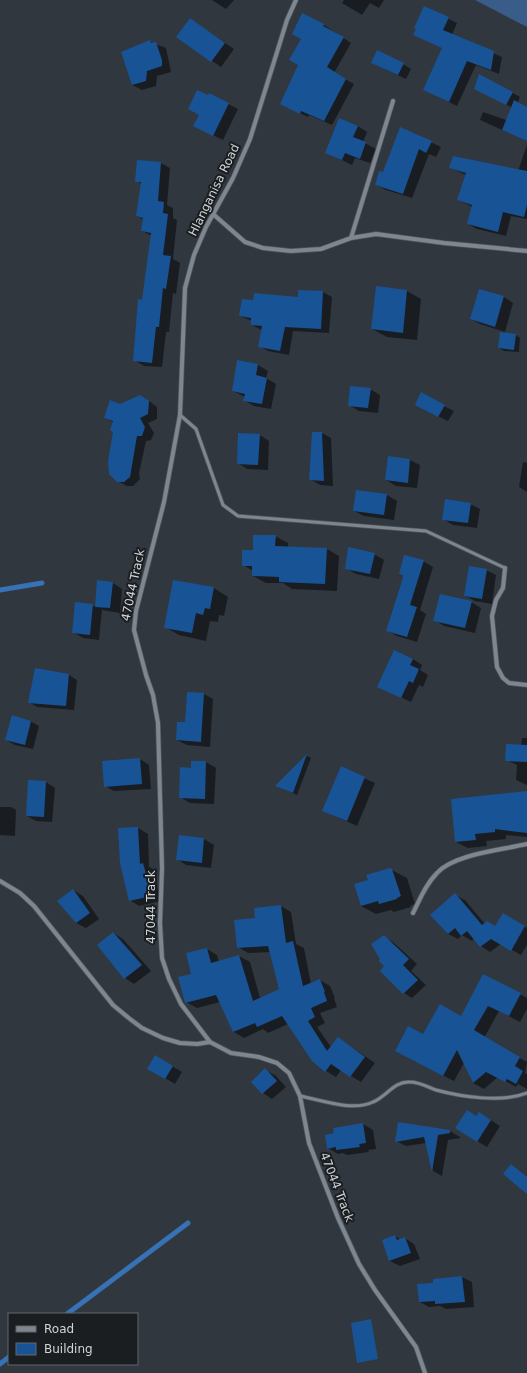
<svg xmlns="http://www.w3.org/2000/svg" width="527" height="1373" viewBox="0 0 527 1373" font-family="'DejaVu Sans',sans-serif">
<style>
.green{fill:#395d88}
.shadow{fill:#0007}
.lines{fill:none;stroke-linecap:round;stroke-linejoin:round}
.stream{stroke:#3771b6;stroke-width:5}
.building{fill:#185396}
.service-casing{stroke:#4f555b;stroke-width:4.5}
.minor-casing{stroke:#4f555b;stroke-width:5.5}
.service{stroke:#7e868f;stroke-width:3}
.minor{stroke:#7e868f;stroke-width:4}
.labels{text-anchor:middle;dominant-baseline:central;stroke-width:4;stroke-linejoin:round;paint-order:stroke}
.street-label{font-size:12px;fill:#d0d4d9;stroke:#1b1e21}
</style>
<rect width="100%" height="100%" fill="#30373f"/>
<path class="green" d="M475 0H527V27Z"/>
<path class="shadow" d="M212 0H234L226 9Z
M344 0H384L379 8 370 3 362 15 342 3Z
M425 7 457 23 452 35 502 57 499 74 476 65 457 106 424 90 443 48Z
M190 19 234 49 221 67 212 61Z
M324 25 351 43 334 73 354 84 332 125 309 115 308 117 289 108 300 65 302 39Z
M150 42 166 48 171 72 157 76 156 86 142 90 132 85Z
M372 63 403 64 411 69 406 79Z
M484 93H513L520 97 515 109Z
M209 94 238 109 223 140 204 131Z
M483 112 527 127V141L480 120Z
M358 126 367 132 363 142 376 149 370 163 355 158 352 165 326 152Z
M401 128 441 147 436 157 429 154 412 198 386 190 376 185 384 174Z
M527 145V219L511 216 506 236 477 229 468 224 473 207 458 200 466 175 451 168 518 171Z
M161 163 170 168 167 205 173 208V218L177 220 173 259 180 263 176 294 173 293 169 332H166L162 367 144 366 134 360 152 236 142 231 144 220 137 216 142 184 136 181Z
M480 290 504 297 513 303 505 332 480 324 471 319Z
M299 291 323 292 332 297 329 333 293 331 289 355 268 351 259 346 262 330 252 325V321L240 316 254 301 299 299Z
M407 291 421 299 417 340 387 337 372 329Z
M501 334 516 335 520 338 519 352 504 351 499 348Z
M238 362 258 365 268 371 266 378 276 384 271 409 254 406 244 400 245 397 233 391Z
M370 389 380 395 378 413 359 411 349 405Z
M149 401 157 407V419L148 423 154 433 151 440 146 441 139 473 140 479 133 486H127L117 481 113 422 105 418 120 405Z
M444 406 454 411 448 421 425 410Z
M322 433 331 438 333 486 320 485 310 479Z
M260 435 269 441 268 470 247 469 238 463Z
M389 457 410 460 420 465 417 488 396 486 386 480Z
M523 462 527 463V492L519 487Z
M357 491 387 495 397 501 394 520 364 516 354 511Z
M470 504 480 509 477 528 453 525 443 519Z
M275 536 288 543V547L327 549 339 556 337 591 292 589 283 583H266L253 576V571L243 565 254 551Z
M374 554 384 560 379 579 356 574 346 568Z
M423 561 433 567 420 610 426 614 417 642 397 636 387 630Z
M486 570 496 575 492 604 475 601 466 596Z
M98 581 113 583 122 589 120 613 102 610 99 640 83 638 73 632 92 605 96 607Z
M214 588 228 597 224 616 219 615 218 622 210 621 206 641 179 635 165 627Z
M471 602 481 608 475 633 444 626 435 620Z
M413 659 422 665 420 670 428 675 423 687 419 685 411 702 379 687Z
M36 669 69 675 77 680 74 710 37 707 29 702Z
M204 694 213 699 210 747 187 745 177 740Z
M30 721 39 726 33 749 15 745 6 740Z
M522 738H527V785L516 780 517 765 506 760 521 745Z
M307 756 311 758 297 795 276 786Z
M140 759 149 765 151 789 114 791 105 786Z
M192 762H206L216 768 214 804 190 803 180 797 192 769Z
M341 768 375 783 357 826 324 811Z
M46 782 55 788 52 822 36 821 27 816Z
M527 792V837L506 835V839L486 841 487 846 468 848 456 842Z
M0 807H11L16 810 15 836 0 835Z
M138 828 148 834 149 867 153 869 161 901 139 906 130 900Z
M180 836 204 839 214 845 211 868 186 865 177 859Z
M392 870 407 878 415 904 410 906 411 907 394 912 391 910 376 914 361 906 369 880 368 875Z
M73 890 83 896 99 919 86 928 76 923Z
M455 895 465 900 485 924 496 927 504 915 527 928V945L521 955 501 944 490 952 481 946 474 938 472 941 462 935 458 939 448 934 432 915Z
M281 906 291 912 296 944 304 948 311 984 320 980 330 986 335 998H334L337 1007 320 1013 325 1023 317 1027 331 1047 338 1038 375 1063 361 1082 341 1070 336 1077 326 1071 288 1024 268 1033 263 1029 244 1038 234 1032 220 1002 197 1008 186 1002 192 974 207 949 217 955 219 962 239 956 250 962 260 998 280 989 271 952 248 953 238 947 257 919Z
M113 933 123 939 151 971 134 984 125 978Z
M384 937 393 942 417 964 411 971 426 985 412 998 404 993 381 971 386 966Z
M484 975 527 998V1009L520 1022 499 1011 484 1038 527 1062 525 1073 527 1074V1089L518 1084 516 1087 498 1077 484 1089 473 1083 464 1063 454 1081 407 1057 423 1035 462 1017Z
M155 1056 182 1072 175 1084 148 1068Z
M265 1070 275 1075 286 1087 272 1099 263 1093Z
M480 1113 500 1126 487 1147 477 1141Z
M399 1123 450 1131 460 1137V1138L448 1140 442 1176 433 1171 426 1143 406 1146 396 1141Z
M363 1124 373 1130 376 1149 368 1150 369 1152 347 1155 343 1153 338 1154 328 1148Z
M395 1236 401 1240 405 1238 414 1244 420 1259 400 1266 390 1261 383 1241Z
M462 1277 472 1282 474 1307 446 1309 440 1306 429 1307 420 1302 434 1283V1280Z"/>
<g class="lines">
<path class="stream" d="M0 590 42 583
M67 1314 188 1223
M0 1364 9 1357"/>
</g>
<path class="building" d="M424 6 449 17 443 30 494 51 491 70 467 61 449 102 423 90 442 48 413 35 416 29 414 28Z
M302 13 324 24 323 26 344 37 327 67 346 79 324 121 301 111 300 114 280 104 298 65 289 60 301 39 292 34Z
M190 18 225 43 211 62 176 37Z
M150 40 151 43 156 42 162 60V66L147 71 146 81 132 85 121 52Z
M377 50 404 63 398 75 371 63Z
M479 74 513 92 506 105 474 89Z
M197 90 208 95 209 93 229 103 213 136 193 126 199 115 188 109Z
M514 100 527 107V141L502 130Z
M339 118 358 126 353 137 366 142 360 159 345 153 342 160 325 153Z
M400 127 432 141 426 153 419 149 403 194 375 185 379 171 383 172Z
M453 156 527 171V205L524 217 503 212 498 232 467 224 472 205 457 200 466 173 449 168Z
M137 160 161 162 158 201 164 202 163 213 168 214 163 255 171 256 166 289 163 288 159 327H156L152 363 133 361 138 299 142 300 151 233 141 231 143 218 136 216 141 182H135Z
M376 286 407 290 403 333 371 329Z
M479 289 504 296 495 327 470 319Z
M298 290 323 291 321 329 285 327 280 351 258 347 262 326 251 325V318L239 316 242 299 253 300 254 293 298 297Z
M500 332 516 334 514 350 498 348Z
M237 360 258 364 256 375 267 378 262 404 243 401 245 394 232 391Z
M350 386 371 388 368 408 348 406Z
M421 392 445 405 438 417 415 405Z
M140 395 149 401 148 414 140 418 145 427 142 436H137L130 477 124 482H117L109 474 108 461 113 432 110 430 113 421 104 418 110 400 120 404Z
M312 432H322L324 481 309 480Z
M238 433 260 434 258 465 237 464Z
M388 456 410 459 408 483 385 480Z
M356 490 387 494 384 515 353 511Z
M445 499 471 503 468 523 442 520Z
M253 535H276L275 546 327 548 325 584 279 582V577L252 576V566H242V550H253Z
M348 547 375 553 370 574 345 569Z
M404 555 424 560 410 605 417 607 407 637 386 631 402 581 403 575 399 574Z
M469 566 487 569 482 599 464 596Z
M97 580 113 582 110 608 95 607Z
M173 580 214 587 210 609 205 608 203 615 196 613 192 633 164 628Z
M440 594 472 601 465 628 433 621Z
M75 602 93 604 90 635 72 633Z
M394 650 413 659 410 665 419 669 413 683 409 681 401 698 377 687Z
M35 668 69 674 66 706 28 703Z
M187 692 204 693 201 742 176 740 177 722H185Z
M12 715 31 721 25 745 5 740Z
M506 744 527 745V762L505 761Z
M307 754 293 793 275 786Z
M140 758 142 784 104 787 102 761Z
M191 761H206L205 799 179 798 180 767 191 768Z
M341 766 365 777 347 821 322 811Z
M28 780 46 781 44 817 26 816Z
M527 791V833L495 829V832L475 834 476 840 455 842 451 799Z
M138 827 140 864 143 863 152 896 129 901 120 863 118 828Z
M179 835 204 838 202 863 176 860Z
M390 868 392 869 401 896 397 898V899L379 904 378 901 361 906 354 884 368 880 366 875Z
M73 889 90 913 76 923 57 901Z
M455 893 482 925 487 921 495 926 503 913 525 926 511 951 491 939 480 947 467 931 461 936 455 928 448 934 430 915Z
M281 905 286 943 293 941 303 986 320 979 325 992H324L327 1001 311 1008 315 1017 308 1021 327 1051 338 1037 365 1057 350 1077 331 1064 325 1072 312 1061 282 1016 257 1027 255 1023 233 1032 216 995 185 1003 178 977 191 974 186 953 207 948 211 963 239 955 253 1001 279 989 268 946 237 948 234 920 255 918 254 908Z
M113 932 142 965 124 979 97 945Z
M384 935 409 959 403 965 418 980 403 994 380 971 384 966 379 961 380 959 371 944Z
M483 974 521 993 509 1016 488 1006 474 1030 520 1057 515 1066 523 1071 516 1084 507 1079 505 1082 486 1072 473 1083 457 1050 443 1076 395 1051 408 1026 423 1034 440 1004 461 1016Z
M155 1055 173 1066 165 1079 147 1069Z
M265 1068 277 1081 262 1094 251 1082Z
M467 1110 476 1116 479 1112 491 1120 477 1142 455 1128Z
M398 1122 450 1130V1133L438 1135 432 1172 424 1137 395 1142Z
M363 1123 366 1143 359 1144 360 1147 336 1150V1147L327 1149 325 1135 334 1133 333 1128Z
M511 1164 527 1177V1194L503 1174Z
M395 1235 397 1240 405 1237 411 1253 389 1261 382 1240Z
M462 1276 465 1302 435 1304V1301L419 1302 417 1284 433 1283V1279Z
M371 1319 378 1359 357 1363 351 1323Z"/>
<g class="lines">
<g class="service-casing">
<path id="service" d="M180 415 196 429 223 505 238 516 426 531 505 568
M300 1096C322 1100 352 1112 373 1102 386 1097 394 1081 410 1082 419 1082 428 1087 436 1090 462 1097 502 1103 527 1093"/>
</g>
<g class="minor-casing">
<path id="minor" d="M296 0 287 20 250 139 233 178 206 227 194 255 185 288 180 415 164 502 136 611 134 630 146 675 153 695 158 723 162 868 160 923 162 958 169 979 181 1004 210 1042 231 1053 259 1057 277 1063 289 1073 300 1096 309 1143 338 1218 359 1264 375 1290 416 1347 425 1373
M213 214 245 242 263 248 291 251 321 249 351 238 376 234 444 243 527 251
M351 238 393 101
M505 568 503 588 496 600 492 616 497 667 503 678 509 683 527 685
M0 881 20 893 34 906 113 1005 130 1019 142 1028 163 1038 180 1043 197 1044 210 1042
M413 913C420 899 426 884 437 873 454 854 502 850 527 844"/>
</g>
<use href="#service" class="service"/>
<use href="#minor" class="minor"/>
</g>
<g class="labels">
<g class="street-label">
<text transform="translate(214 190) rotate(-64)">Hlanganisa Road</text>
<text transform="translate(133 585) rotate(-78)">47044 Track</text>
<text transform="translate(151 907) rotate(-90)">47044 Track</text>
<text transform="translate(337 1187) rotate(69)">47044 Track</text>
</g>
</g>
<rect x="8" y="1313" width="130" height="52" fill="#1b1e21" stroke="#63676b"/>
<rect x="16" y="1326" width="20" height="6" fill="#7e868f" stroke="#63676b"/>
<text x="44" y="1333" font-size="12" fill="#d0d4d9">Road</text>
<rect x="16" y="1343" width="20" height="12" fill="#185396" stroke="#63676b"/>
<text x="44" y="1353" font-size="12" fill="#d0d4d9">Building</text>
</svg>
